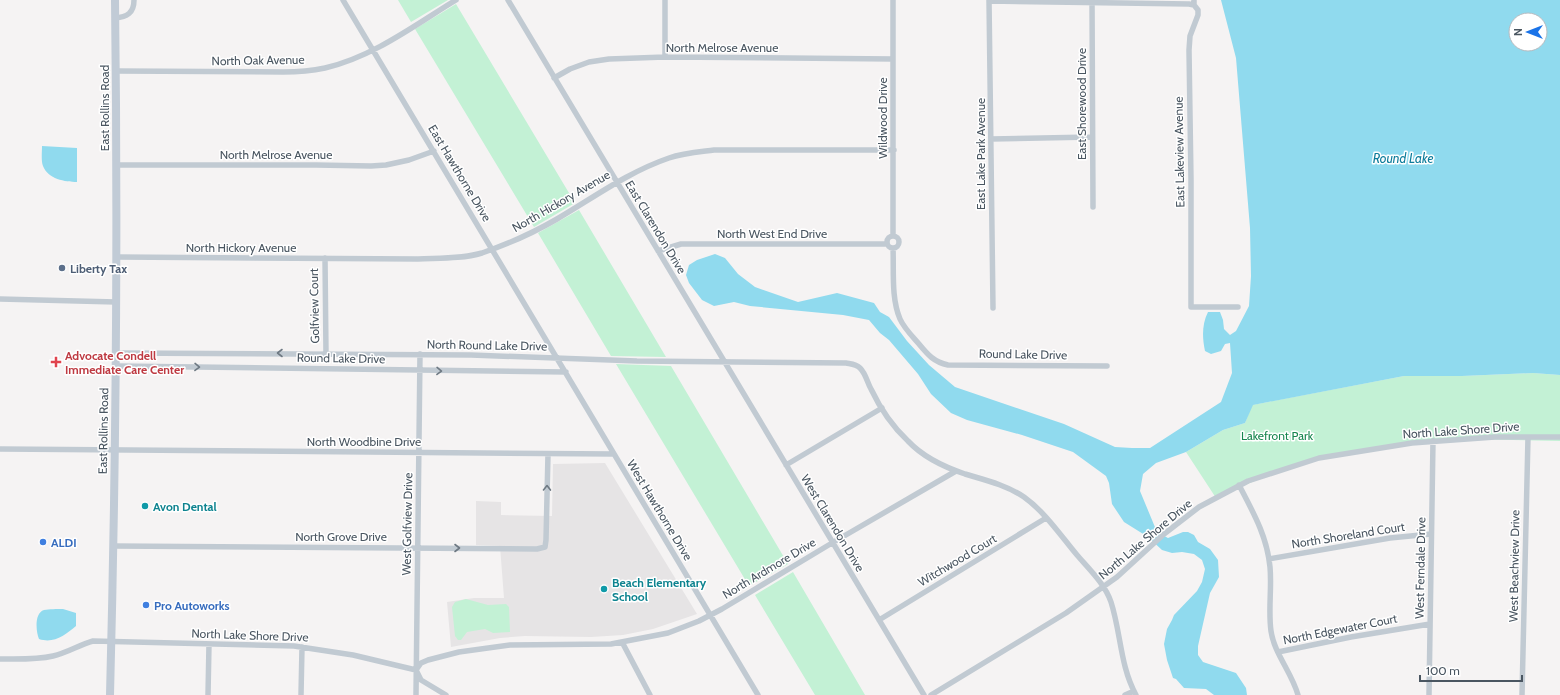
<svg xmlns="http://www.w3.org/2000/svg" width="1560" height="695" viewBox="0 0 1560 695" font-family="Cabin,sans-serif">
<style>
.education{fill:#e6e4e5}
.green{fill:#c3f1d5}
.water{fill:#90daee;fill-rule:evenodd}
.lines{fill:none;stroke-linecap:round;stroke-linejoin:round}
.street{stroke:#c1cad2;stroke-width:5.5}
.secondary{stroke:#c1cbd6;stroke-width:8}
.oneway{stroke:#6e7983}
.service-dot{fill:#5c6f8a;stroke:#fff;stroke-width:1.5}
.health-dot{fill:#e0444e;stroke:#fff;stroke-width:1.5}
.culture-dot{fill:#0f9aa8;stroke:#fff;stroke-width:1.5}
.shop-dot{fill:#3f7fe0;stroke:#fff;stroke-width:1.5}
.labels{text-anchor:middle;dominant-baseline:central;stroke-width:3;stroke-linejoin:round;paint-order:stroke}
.street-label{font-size:12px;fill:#4a5661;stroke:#fff}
.service-label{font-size:12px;font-weight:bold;fill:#4e5e75;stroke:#fff;text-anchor:start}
.health-label{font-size:12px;font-weight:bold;fill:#be3a42;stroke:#fff;text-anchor:start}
.park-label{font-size:12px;fill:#17864f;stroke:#fff}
.culture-label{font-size:12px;font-weight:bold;fill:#0d838f;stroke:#fff;text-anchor:start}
.shop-label{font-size:12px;font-weight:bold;fill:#366cbe;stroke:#fff;text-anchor:start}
.water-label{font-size:13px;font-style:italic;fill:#0c7c9b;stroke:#fff}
</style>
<rect width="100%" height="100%" fill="#f5f3f3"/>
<path class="education" d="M605 463 697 614 653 629 623 635 591 637 525 636 500 638 451 647 447 602 474 598H504L500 546 476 545V501L501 502V515L552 516 553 464Z"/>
<path class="green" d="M398 0H448L411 22Z
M456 4 575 203 534 227 415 29Z
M579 210 666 357 611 356 538 233Z
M616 364 671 366 788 564 749 586Z
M1533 373 1560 375V441L1460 439 1365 450 1284 468 1216 498 1186 452 1223 430 1245 423 1252 405 1404 376H1462Z
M793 572 865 695H815L755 595Z
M466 599 488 605 506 604 509 607 510 632 493 633 485 629 467 632 461 640H458L455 636 452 607 455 602Z"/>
<path class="water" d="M1221 0H1560V375L1533 373 1462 376H1404L1253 405 1245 423 1223 430 1186 452 1156 463 1143 474 1140 491 1157 532 1168 538 1183 532H1188L1194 535 1198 542 1210 549 1218 560 1219 577 1210 593 1198 646V655L1203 662 1236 673 1246 688 1247 695H1214L1206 689 1184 688 1176 679 1173 678 1167 660 1164 644 1167 629 1172 620 1174 615 1197 591 1202 582 1205 569 1202 560 1194 554 1182 552 1172 553 1162 550 1148 537 1124 522 1112 504 1109 483 1106 476 1073 452 1022 435 967 420 951 413 931 394 918 374 889 340 880 333 869 320 843 315 750 306 734 302 714 306 702 300 689 283 686 275 689 265 697 260 715 254 725 258 738 274 755 287 798 302 837 293 874 303 880 312 889 317 907 341 929 365 955 387 1064 424 1115 447 1132 448H1150L1221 402 1232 373 1230 343 1225 344 1221 351 1211 354 1205 351C1202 337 1202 324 1208 312H1220L1223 320 1224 329 1230 335 1236 331 1249 306 1251 276 1250 228 1236 58ZM1516 20H1540V44H1516Z
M42 146 77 148V182C65 182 48 179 43 166 41 161 42 152 42 146Z
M63 609 76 613V626C65 635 54 644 39 639 36 632 34 613 44 610 49 609 57 609 63 609Z"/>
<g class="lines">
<path class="street" d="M343 0 758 695
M508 0 924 695
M665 0V57
M989 0 993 308
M1092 0 1093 207
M1194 0V5L1198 10V15L1190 36 1189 50 1191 180V307H1238
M989 1 1189 4 1194 5
M115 18C127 17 134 13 134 0
M116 71 283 72C297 72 311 71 325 68 373 57 415 25 456 0
M554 78 570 69 589 62 609 59 665 57 893 59
M991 139 1092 137
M117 165H316L371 166 386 165 409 160 434 151
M893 235V0
M887 242a6 6 0 1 1 12 0a6 6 0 1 1-12 0Z
M893 248C894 271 891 298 900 319 904 328 912 336 919 344 928 355 934 362 948 365L1107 366
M658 251 681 244H887
M117 257 418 259C439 258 462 259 482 253 508 244 533 233 557 219 593 198 628 172 669 158 683 153 698 152 714 150H894
M325 258 326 354
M0 299 116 302
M116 353 471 355 637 361 846 363C851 364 856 364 860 368 866 374 867 382 871 389 880 408 893 427 908 441 923 457 944 467 965 474 985 480 1006 485 1024 497 1045 512 1061 536 1077 555 1089 569 1105 584 1111 602 1121 633 1120 666 1136 695
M116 366 566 372
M0 449 614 454
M786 465 882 408
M1239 485C1253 512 1267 536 1270 567 1272 588 1268 610 1271 631 1274 653 1292 673 1298 695
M113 546 537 549 545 547 546 540 548 454
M1269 559 1390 538 1431 534
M879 620 1046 518
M622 642 650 695
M1278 652 1351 637 1430 624
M0 659C17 659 36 660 53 656 67 653 79 645 93 641L294 646 353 655 416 670 421 680 446 695
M416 670 421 663 428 660 459 652 510 645 611 644 668 633 699 621 722 609 832 543 956 471
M208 695 209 644
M301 695 302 647
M416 695 420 354
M931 695 1066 613 1117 577 1164 534 1199 507 1248 481 1319 458 1412 443 1495 437H1560
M1125 695 1134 691
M1429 695 1433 441
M1522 695 1528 437"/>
<path class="secondary" d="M110 695C116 463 118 232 115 0"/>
</g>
<defs><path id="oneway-chevron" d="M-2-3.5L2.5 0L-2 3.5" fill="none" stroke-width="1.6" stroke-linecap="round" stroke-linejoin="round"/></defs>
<g class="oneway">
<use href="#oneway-chevron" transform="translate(280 353) rotate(-180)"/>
<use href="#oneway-chevron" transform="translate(197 367) rotate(1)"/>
<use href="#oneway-chevron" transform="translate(439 371) rotate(1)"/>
<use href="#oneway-chevron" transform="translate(547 488) rotate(-89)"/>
<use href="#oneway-chevron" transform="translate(457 548)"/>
</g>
<circle class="service-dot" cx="62" cy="268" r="4"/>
<path class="health-dot" d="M54 356h4v4h4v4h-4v4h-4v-4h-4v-4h4z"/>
<g class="culture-dot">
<circle cx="145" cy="506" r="4"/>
<circle cx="604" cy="589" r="4"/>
</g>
<g class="shop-dot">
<circle cx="43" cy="542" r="4"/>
<circle cx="146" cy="605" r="4"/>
</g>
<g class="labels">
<g class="street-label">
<text x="722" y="47">North Melrose Avenue</text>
<text transform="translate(258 60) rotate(-1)">North Oak Avenue</text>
<text transform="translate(1081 104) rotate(-90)">East Shorewood Drive</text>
<text transform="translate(104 108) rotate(-90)">East Rollins Road</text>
<text transform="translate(882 118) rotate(-90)">Wildwood Drive</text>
<text transform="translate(1179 152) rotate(-91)">East Lakeview Avenue</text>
<text x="276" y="154">North Melrose Avenue</text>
<text transform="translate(980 154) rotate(-90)">East Lake Park Avenue</text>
<text transform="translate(460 173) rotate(59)">East Hawthorne Drive</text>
<text transform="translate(561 201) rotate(-30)">North Hickory Avenue</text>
<text transform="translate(656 227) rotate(59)">East Clarendon Drive</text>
<text x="772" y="233">North West End Drive</text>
<text x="241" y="247">North Hickory Avenue</text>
<text transform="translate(314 306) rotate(-91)">Golfview Court</text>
<text transform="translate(487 345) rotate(1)">North Round Lake Drive</text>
<text transform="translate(1023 354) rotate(1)">Round Lake Drive</text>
<text transform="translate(341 358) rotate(1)">Round Lake Drive</text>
<text transform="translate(1461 430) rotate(-4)">North Lake Shore Drive</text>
<text transform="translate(103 431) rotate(-89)">East Rollins Road</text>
<text x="364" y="441">North Woodbine Drive</text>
<text transform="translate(660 510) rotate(59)">West Hawthorne Drive</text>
<text transform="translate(833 523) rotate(59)">West Clarendon Drive</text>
<text transform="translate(407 524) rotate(-89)">West Golfview Drive</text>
<text transform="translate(1348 535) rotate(-9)">North Shoreland Court</text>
<text x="341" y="536">North Grove Drive</text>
<text transform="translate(1145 539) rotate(-40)">North Lake Shore Drive</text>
<text transform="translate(957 560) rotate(-31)">Witchwood Court</text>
<text transform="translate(1514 566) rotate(-89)">West Beachview Drive</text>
<text transform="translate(769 568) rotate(-31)">North Ardmore Drive</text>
<text transform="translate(1420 568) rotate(-89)">West Ferndale Drive</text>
<text transform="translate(1340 629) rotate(-11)">North Edgewater Court</text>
<text transform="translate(250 635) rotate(2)">North Lake Shore Drive</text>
</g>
<g class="service-label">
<text x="70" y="268">Liberty Tax</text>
</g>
<g class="health-label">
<text x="65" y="355">Advocate Condell<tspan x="65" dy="14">Immediate Care Center</tspan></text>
</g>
<g class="park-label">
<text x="1277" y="435">Lakefront Park</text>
</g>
<g class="culture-label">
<text x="153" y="506">Avon Dental</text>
<text x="612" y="582">Beach Elementary<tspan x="612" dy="14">School</tspan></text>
</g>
<g class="shop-label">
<text x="51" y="542">ALDI</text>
<text x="154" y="605">Pro Autoworks</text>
</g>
<g class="water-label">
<text x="1403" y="158">Round Lake</text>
</g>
</g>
<g transform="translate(1528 32) rotate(270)"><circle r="19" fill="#ffffff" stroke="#b7bbc0"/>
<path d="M0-3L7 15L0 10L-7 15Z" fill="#1a73e8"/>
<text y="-6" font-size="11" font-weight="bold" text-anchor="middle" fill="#4a5661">N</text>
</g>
<path d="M1420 675v6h102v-6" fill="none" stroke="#4a5661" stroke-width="2"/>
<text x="1426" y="675" font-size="12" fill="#4a5661" stroke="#ffffff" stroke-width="3" paint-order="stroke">100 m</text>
</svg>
